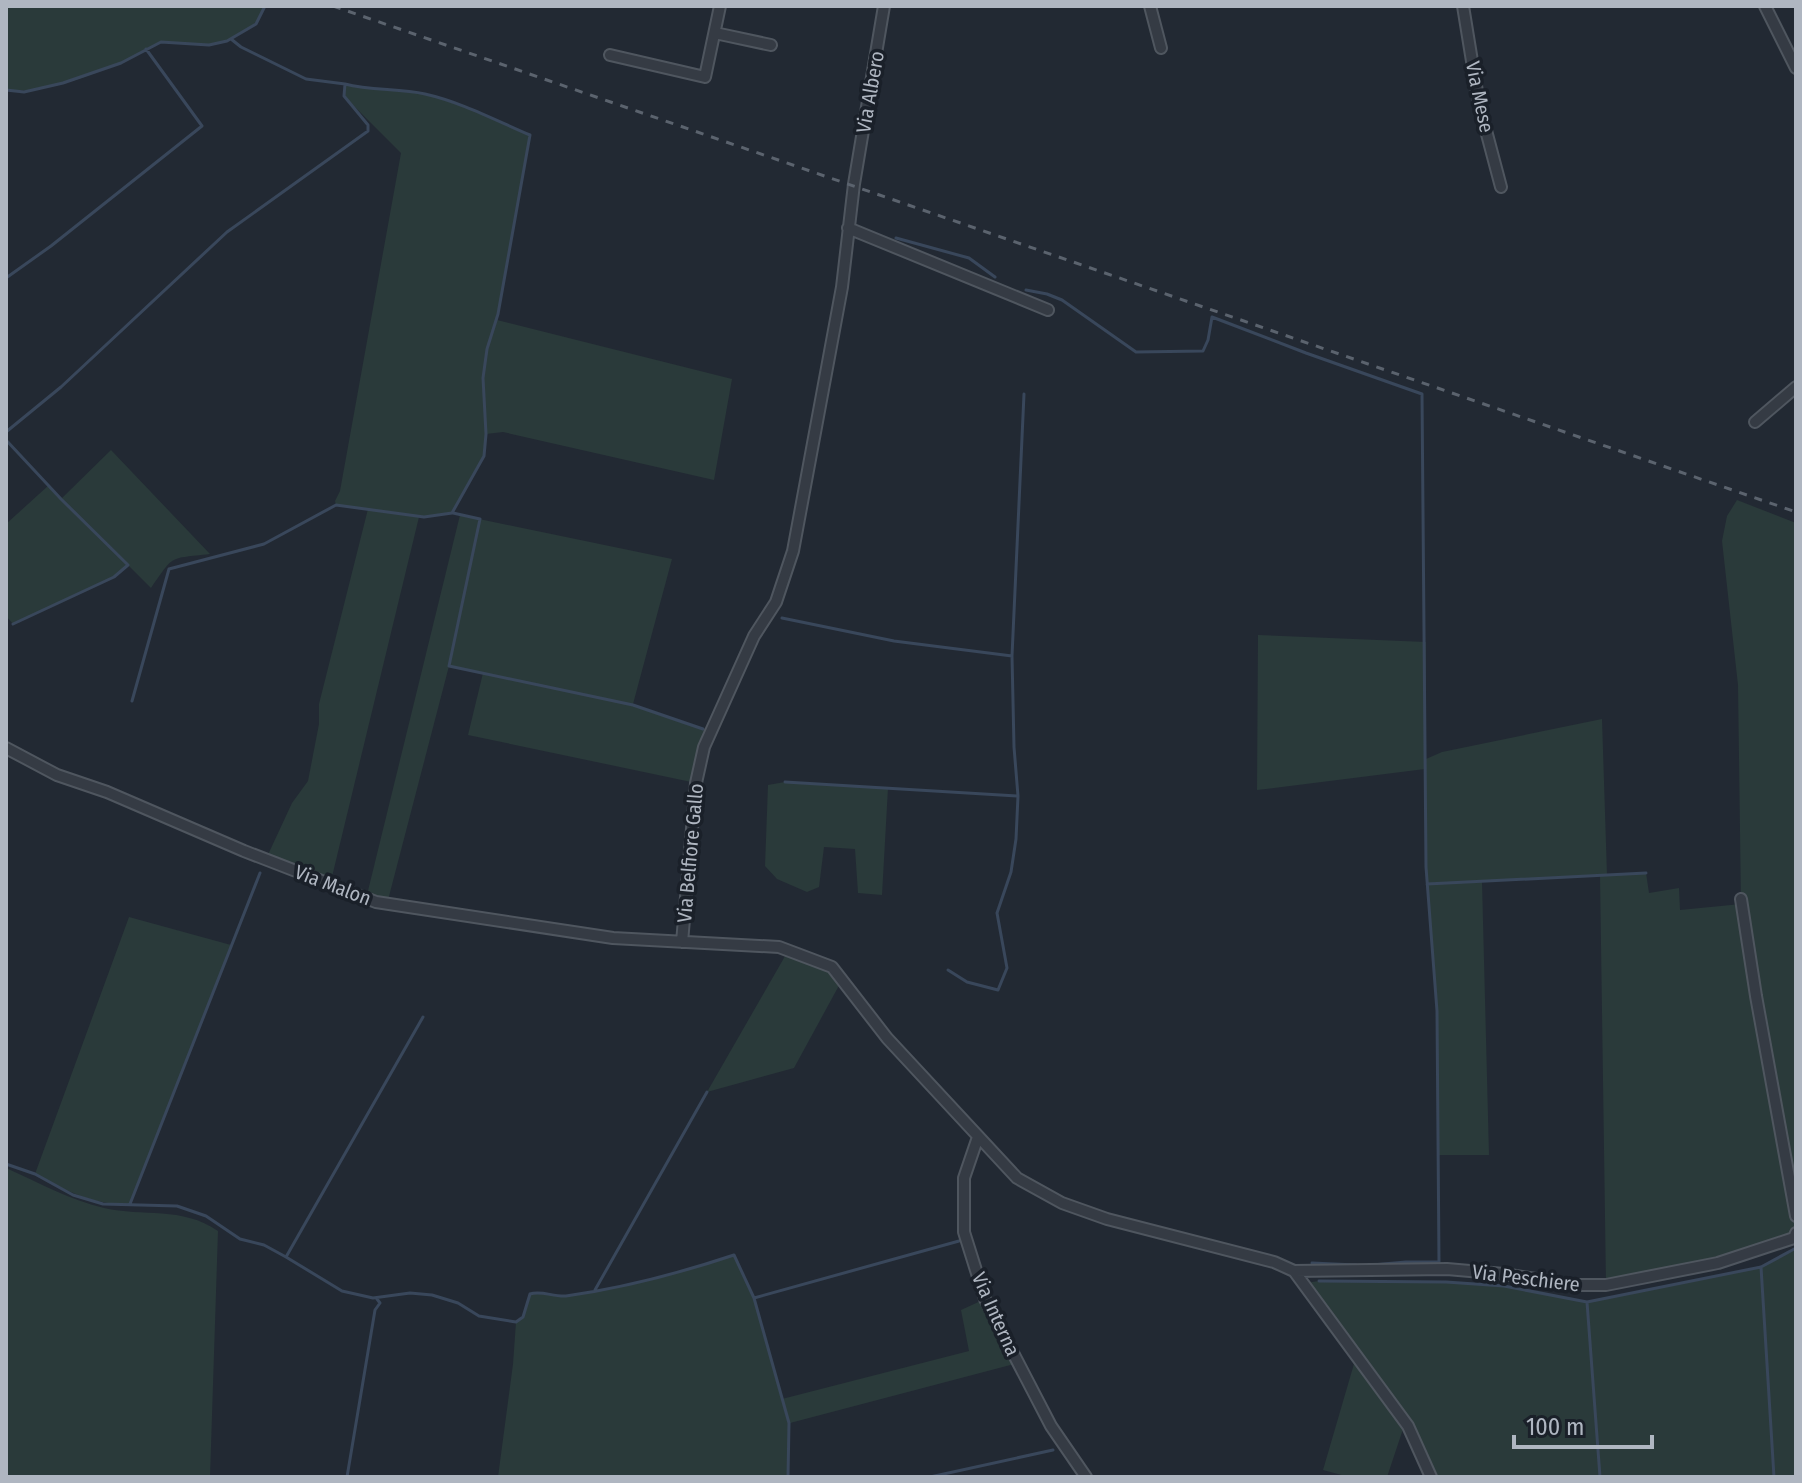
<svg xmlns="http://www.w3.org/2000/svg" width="1802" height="1483" viewBox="0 0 1802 1483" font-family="'Fira Sans Condensed',sans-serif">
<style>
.green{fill:#2a3a3a}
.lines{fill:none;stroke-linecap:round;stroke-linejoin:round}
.stream{stroke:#39475b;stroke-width:3}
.minor-casing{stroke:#4f565f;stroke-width:14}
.minor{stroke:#353b44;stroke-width:10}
.rail{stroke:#5b636e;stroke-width:3;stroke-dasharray:8 8;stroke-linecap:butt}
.labels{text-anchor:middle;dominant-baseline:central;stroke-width:7;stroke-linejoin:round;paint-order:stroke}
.street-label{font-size:20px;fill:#afb6c1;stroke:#1a2029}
</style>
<rect width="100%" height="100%" fill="#222933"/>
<path class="green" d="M6 6H265C260 28 229 43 207 45 192 47 172 39 158 44 144 48 133 58 119 63 85 78 43 94 6 90Z
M345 84C371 91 399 88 425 94 460 102 497 122 530 135L497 320 732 379 714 480 503 432 486 434 484 456 452 513 419 517 330 885 266 859 292 803 308 781 319 724V704L368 509 336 505 335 501 340 491 401 153 344 96Z
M111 450 210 554C168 559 175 554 151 588L128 565 114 577 13 624 6 616V524L49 485 61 499Z
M1737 500 1796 523V1238L1718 1263 1606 1285 1600 876 1482 882 1489 1155H1439L1437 1011 1427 884 1425 769 1257 790 1258 635 1426 642V759L1442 752 1602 719 1607 875 1646 873 1649 893 1679 888 1680 910 1741 904 1738 685 1722 541 1727 516Z
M460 515 672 559 633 704 710 731 696 783 468 735 483 673 449 666 387 904 366 899Z
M785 782 888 788 882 895 858 893 855 849 824 847 819 887 807 892 777 879 765 866 768 785Z
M129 917 231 945 130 1205C91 1204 69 1192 35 1174Z
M788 951 832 967 842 980 794 1068 707 1092Z
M6 1168C38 1182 69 1200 104 1208 143 1217 182 1206 218 1231L210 1477H6Z
M1796 1248V1477H1431L1405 1423 1387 1477H1349L1323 1470 1356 1357 1305 1283 1319 1281 1446 1282 1504 1286 1587 1302 1761 1267Z
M734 1255 754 1298 782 1399 969 1351 961 1310 985 1299 1018 1363 790 1423 788 1477H498L513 1364 516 1322 523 1317 530 1294C541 1290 553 1297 566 1296 623 1288 680 1273 734 1255Z"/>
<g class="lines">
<path class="stream" d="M6 90 24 92 63 83 121 63 161 42 209 45 227 41 256 24 265 6
M896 238 969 258 995 277
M6 278 51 246 202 126 146 49
M1026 290 1047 294 1062 300 1136 352 1203 351 1208 340 1212 317 1306 353 1422 394 1426 867 1437 1011 1439 1262H1406L1372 1265
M6 432 61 387 227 232 368 131V125L344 96 345 84 306 79 241 47 231 39
M6 440 61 499 128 565 114 577 13 624
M453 513 480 519 449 666 633 705 703 729
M782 618 894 641 1012 656
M132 701 169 569 264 544 336 505 424 517 452 513 484 456 486 434 483 378 487 349 498 314 530 135C497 121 461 102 425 94 399 88 371 91 345 84
M785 782 1017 796
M1427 884 1646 873
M948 970 967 982 998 990 1007 968 997 913 1011 872 1016 839 1018 796 1014 747 1012 656 1024 394
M6 1164 35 1174 73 1195 103 1204 177 1206 206 1216 240 1239 264 1245 286 1257 342 1291 373 1298 410 1293 432 1295 458 1303 479 1316 516 1322 523 1317 530 1294C541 1290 553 1297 566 1296 623 1288 680 1273 734 1255L754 1298 789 1423 788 1477
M130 1204 260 873
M286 1257 423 1017
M1312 1263 1356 1265
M1761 1267 1774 1477
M1319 1281 1446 1282 1504 1286 1587 1302 1761 1267 1796 1248
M595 1290 707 1092
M754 1298 959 1241
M1587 1302 1600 1477
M347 1477 375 1310 380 1303 377 1299
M930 1477 1053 1450"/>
<g class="minor-casing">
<path id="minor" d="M1150 6 1161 48
M1463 6 1479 104 1501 187
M1765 6 1796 68
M715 33 771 45
M610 55 705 77 720 6
M848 228 1048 310
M1755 422 1796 387
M6 748 57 775 107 792 244 851 376 902 613 938 779 947 832 967 887 1038 1017 1178 1062 1203 1107 1219 1274 1262 1294 1271 1408 1426 1431 1477
M1741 899 1756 996 1796 1216
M682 942 696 783 704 747 754 636 776 602 793 551 842 287 854 184 884 6
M978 1137 964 1178V1232L985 1299 1051 1426 1086 1477
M1294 1271 1447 1269 1504 1274 1573 1285H1606L1718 1263 1794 1238 1796 1233"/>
</g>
<use href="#minor" class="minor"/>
<path class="rail" d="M333 6 1796 512"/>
</g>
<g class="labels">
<g class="street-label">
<text transform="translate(870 92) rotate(-80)">Via Albero</text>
<text transform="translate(1480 97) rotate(78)">Via Mese</text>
<text transform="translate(690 853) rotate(-85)">Via Belfiore Gallo</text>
<text transform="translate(333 885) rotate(21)">Via Malon</text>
<text transform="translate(1526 1278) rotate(7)">Via Peschiere</text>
<text transform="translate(996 1314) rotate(66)">Via Interna</text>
</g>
</g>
<rect width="1802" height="1483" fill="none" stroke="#afb6c1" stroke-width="16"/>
<path d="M1514 1435v12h138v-12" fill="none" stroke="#afb6c1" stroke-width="4"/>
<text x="1526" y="1435" font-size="24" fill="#afb6c1" stroke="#1a2029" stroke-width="6" paint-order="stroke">100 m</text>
</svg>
